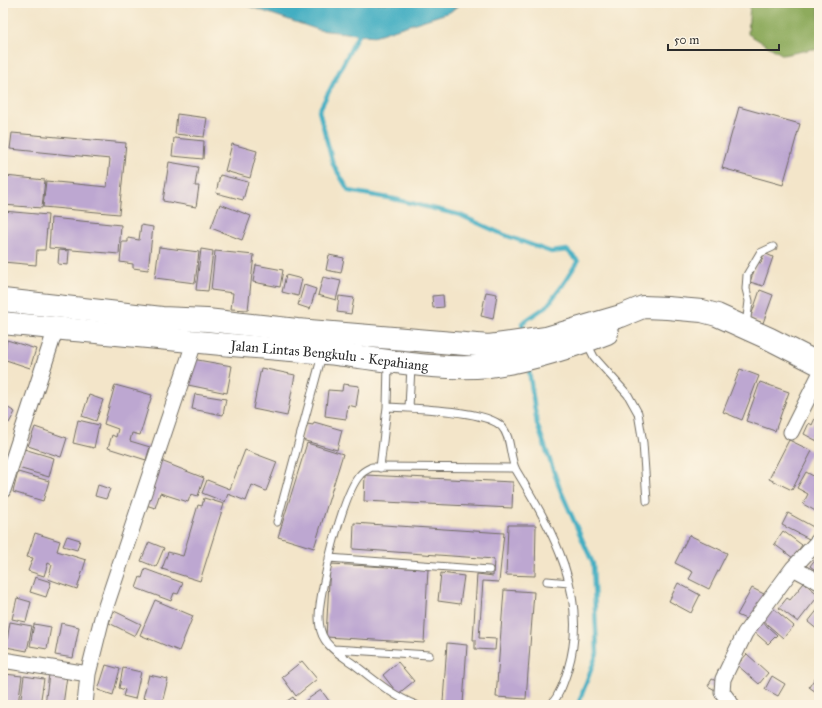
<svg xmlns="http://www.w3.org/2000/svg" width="822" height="708" viewBox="0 0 822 708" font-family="'IM FELL Great Primer',serif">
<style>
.forest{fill:#8eab5d;stroke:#5c6b44}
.water{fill:#43aec2;stroke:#376c76}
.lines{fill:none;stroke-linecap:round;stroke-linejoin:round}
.stream{stroke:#43aec2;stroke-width:4.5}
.building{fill:#bda7d1}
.lane-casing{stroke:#716c62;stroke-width:9}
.street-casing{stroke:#716c62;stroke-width:17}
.highway-casing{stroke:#716c62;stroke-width:24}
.lane{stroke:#fff;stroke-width:7}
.street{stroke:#fff;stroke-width:15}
.highway{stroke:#fff;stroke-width:22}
.labels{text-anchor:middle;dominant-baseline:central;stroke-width:3;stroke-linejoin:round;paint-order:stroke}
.street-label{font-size:14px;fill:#2b2b2b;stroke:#fcf5e5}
</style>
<rect width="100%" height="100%" fill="#fcf5e5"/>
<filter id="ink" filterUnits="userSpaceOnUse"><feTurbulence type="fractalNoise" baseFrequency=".025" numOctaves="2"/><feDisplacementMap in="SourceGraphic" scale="8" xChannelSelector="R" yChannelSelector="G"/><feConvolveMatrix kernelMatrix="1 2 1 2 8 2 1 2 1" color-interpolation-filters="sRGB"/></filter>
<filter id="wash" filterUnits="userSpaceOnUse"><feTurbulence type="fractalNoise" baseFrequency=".012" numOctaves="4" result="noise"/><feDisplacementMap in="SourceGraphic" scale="16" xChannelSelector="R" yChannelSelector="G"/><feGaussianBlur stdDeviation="0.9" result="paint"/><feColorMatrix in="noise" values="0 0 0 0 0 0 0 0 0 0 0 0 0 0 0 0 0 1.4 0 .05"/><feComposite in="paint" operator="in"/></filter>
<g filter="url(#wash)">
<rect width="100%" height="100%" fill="#f3e5c9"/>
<path class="forest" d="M750 3H819V50L813 49 783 55 748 34Z"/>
<path class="water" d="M239 3H461L450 12 374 36 319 30Z"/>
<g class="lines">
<path class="stream" d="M361 29 319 111 333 164 349 191 394 199 460 215 502 234 551 252 567 250 578 261 562 286 547 306 522 323 524 335
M528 364 537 424 560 489 593 564 597 653 578 705"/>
</g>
<g id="blocks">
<path class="building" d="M739 107 800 124 783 185 722 168Z
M177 114 207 118 204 137 175 134Z
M12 133 126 143 119 214 43 207 46 181 107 187 110 159 10 149Z
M174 138 204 141 203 159 172 156Z
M232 144 257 151 250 178 225 171Z
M169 162 198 167 195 186H199L196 207 163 201Z
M220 175 248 182 243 200 216 193Z
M5 176 45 180 42 208 3 205Z
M220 204 251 216 242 240 211 228Z
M3 211 48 215 45 250H37L36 265 3 262Z
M51 218 121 225 119 254 49 248Z
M141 225 153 227 148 270 133 268V264L120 262 122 242H128V238L139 240Z
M159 247 199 252 195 283 155 278Z
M201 249 213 251 208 291 196 290Z
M59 250 69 251 68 265 58 264Z
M215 251 254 255 248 310 231 309 233 293 211 290Z
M764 253 773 257 763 286 750 282 757 262 761 263Z
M329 255 344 258 341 273 326 270Z
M256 265 283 270 280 287 253 282Z
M286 275 302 279 298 296 282 292Z
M323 277 341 281 336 300 318 295Z
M304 285 316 289 310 309 298 305Z
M760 290 773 295 763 323 750 319Z
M486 292 497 294 493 319 481 316Z
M443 295 444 307 433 308 432 296Z
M339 296 354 298 351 314 337 312Z
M7 340 36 349 30 368 3 359Z
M192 359 232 366 227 393 188 385Z
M261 368 295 375 287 416 253 409Z
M740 369 759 376 742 420 723 412Z
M760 382 789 392 775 431 746 421Z
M343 384 359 386 356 407 348 405 346 419 325 416 328 390 342 391Z
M115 385 152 395 140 435 132 433 130 441 150 447 146 460 108 448 112 435 116 437 118 429 104 424Z
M195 394 226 399 223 415 192 409Z
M89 395 103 400 96 421 82 416Z
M5 406 15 412 9 423 3 419Z
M817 414 819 415V442L804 434 809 423 812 425Z
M78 420 99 425 94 448 73 443Z
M314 422 342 430 337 450 302 440 307 424 313 425Z
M35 427 67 438 61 457 28 446Z
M789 440 812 451 792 490 769 479Z
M307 443 343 454 314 548 278 537Z
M24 449 54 458 49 477 18 468Z
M245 450 277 462 266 491 252 485 246 501 228 494 225 502 202 493 207 480 230 489Z
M156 459 204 478 198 496 191 494 188 502 160 493 155 508 143 504Z
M18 472 49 481 43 501 13 492Z
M806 472 819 479V513L803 504 808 494 797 488Z
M365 475 513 482 512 508 364 501Z
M98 485 110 489 106 499 95 496Z
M204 498 224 504 200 581 162 569 168 552 183 556 198 505 202 506Z
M788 513 817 529 811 540 782 525Z
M354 523 504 533 499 582 483 581 479 638 496 639 495 650 475 649V640H473L477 574 493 576 494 559 353 549Z
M508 525H536L535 576 506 575Z
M783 531 802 545 793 558 774 544Z
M35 533 60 541 57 551 86 560 77 589 48 579 52 565 48 563 44 576 28 571 33 558 27 557Z
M689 535 727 553 709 589 689 579 693 572 675 563Z
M67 536 80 540 77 550 63 546Z
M149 542 164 548 156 567 141 561Z
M819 554V573L810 566Z
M330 564 428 569 424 643 326 637Z
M145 569 183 583 178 594 174 593 171 601 136 588 140 577 142 578Z
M441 573 464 576 460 604 438 601Z
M35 577 51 582 46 597 30 592Z
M678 583 700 595 691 613 669 601Z
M804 583 819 595 798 622 779 608 787 598 790 600Z
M752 588 764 594 750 621 737 615Z
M504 590 534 592 526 699 496 697Z
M17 598 31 602 26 622 12 619Z
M155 600 193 616 179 651 140 635Z
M773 608 794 626 783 638 762 620Z
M819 608V631L808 622Z
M114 611 141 624 135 636 109 623Z
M760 620 777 635 768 644 752 630Z
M10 622 32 626 27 651 6 647Z
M61 623 79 627 73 658 55 655Z
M34 624 51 627 47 649 30 646Z
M447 643 467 645 463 704 443 702Z
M747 654 768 673 759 684 737 665Z
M302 661 317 679 296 696 282 677Z
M398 662 414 681 398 694 383 675Z
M106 665 120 669 113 695 98 690Z
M123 668 141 672 135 699 123 696 125 690 119 688Z
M819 672V694L809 687Z
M5 674 22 676 18 704 3 702Z
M49 674 67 676 63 705H45Z
M149 675 168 679 162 703 143 698Z
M24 676 44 679 40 705H20Z
M772 676 785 684 778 696 765 689Z
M712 679 720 683 715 690 708 686Z
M321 690 332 705H307L305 701Z
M293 697 298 705H281Z"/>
</g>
</g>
<g filter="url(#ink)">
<use href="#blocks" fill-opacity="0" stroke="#716c62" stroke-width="1"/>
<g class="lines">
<g class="lane-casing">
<path id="lane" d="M746 326 749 301 746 289 747 275 760 253 773 247
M587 343 594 357 628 395 638 413 643 443 647 501
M387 407C410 408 488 410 502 427 512 438 509 457 516 470 553 531 590 596 568 669 564 682 560 694 551 705
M409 408 411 366
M380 468 387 407 388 364
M277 522 322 355
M329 558 489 570
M547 581 569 583
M334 649 429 655
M416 705C393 696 374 680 355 665 345 658 331 650 325 640 321 634 319 624 319 617 319 591 343 493 360 475 363 471 368 469 372 467L515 468"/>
</g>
<g class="street-casing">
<path id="street" d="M791 432 819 376
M3 490 56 328
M793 568 819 582
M3 660 88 674
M85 705 88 674 102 618 194 343
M732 705 722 692 723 679 745 633 793 568 819 540"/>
</g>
<g class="highway-casing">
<g id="highway">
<path d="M3 300 162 318 207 320 297 330 489 346 546 338 621 316 643 307 667 308 702 311 717 315 770 339 819 364"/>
<path id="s1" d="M3 323C107 333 211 344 315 352 371 356 433 372 489 366 529 361 569 348 607 333"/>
</g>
</g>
<use href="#lane" class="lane"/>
<use href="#street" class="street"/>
<use href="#highway" class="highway"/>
</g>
</g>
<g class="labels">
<g class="street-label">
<text stroke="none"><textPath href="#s1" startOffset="328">Jalan Lintas Bengkulu - Kepahiang</textPath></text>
</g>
</g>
<rect width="822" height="708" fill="none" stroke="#fcf5e5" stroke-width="16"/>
<path d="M668 44v6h111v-6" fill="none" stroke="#2b2b2b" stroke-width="2"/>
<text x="674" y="44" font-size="12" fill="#2b2b2b" stroke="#fcf5e5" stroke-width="3" paint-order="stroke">50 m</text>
</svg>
